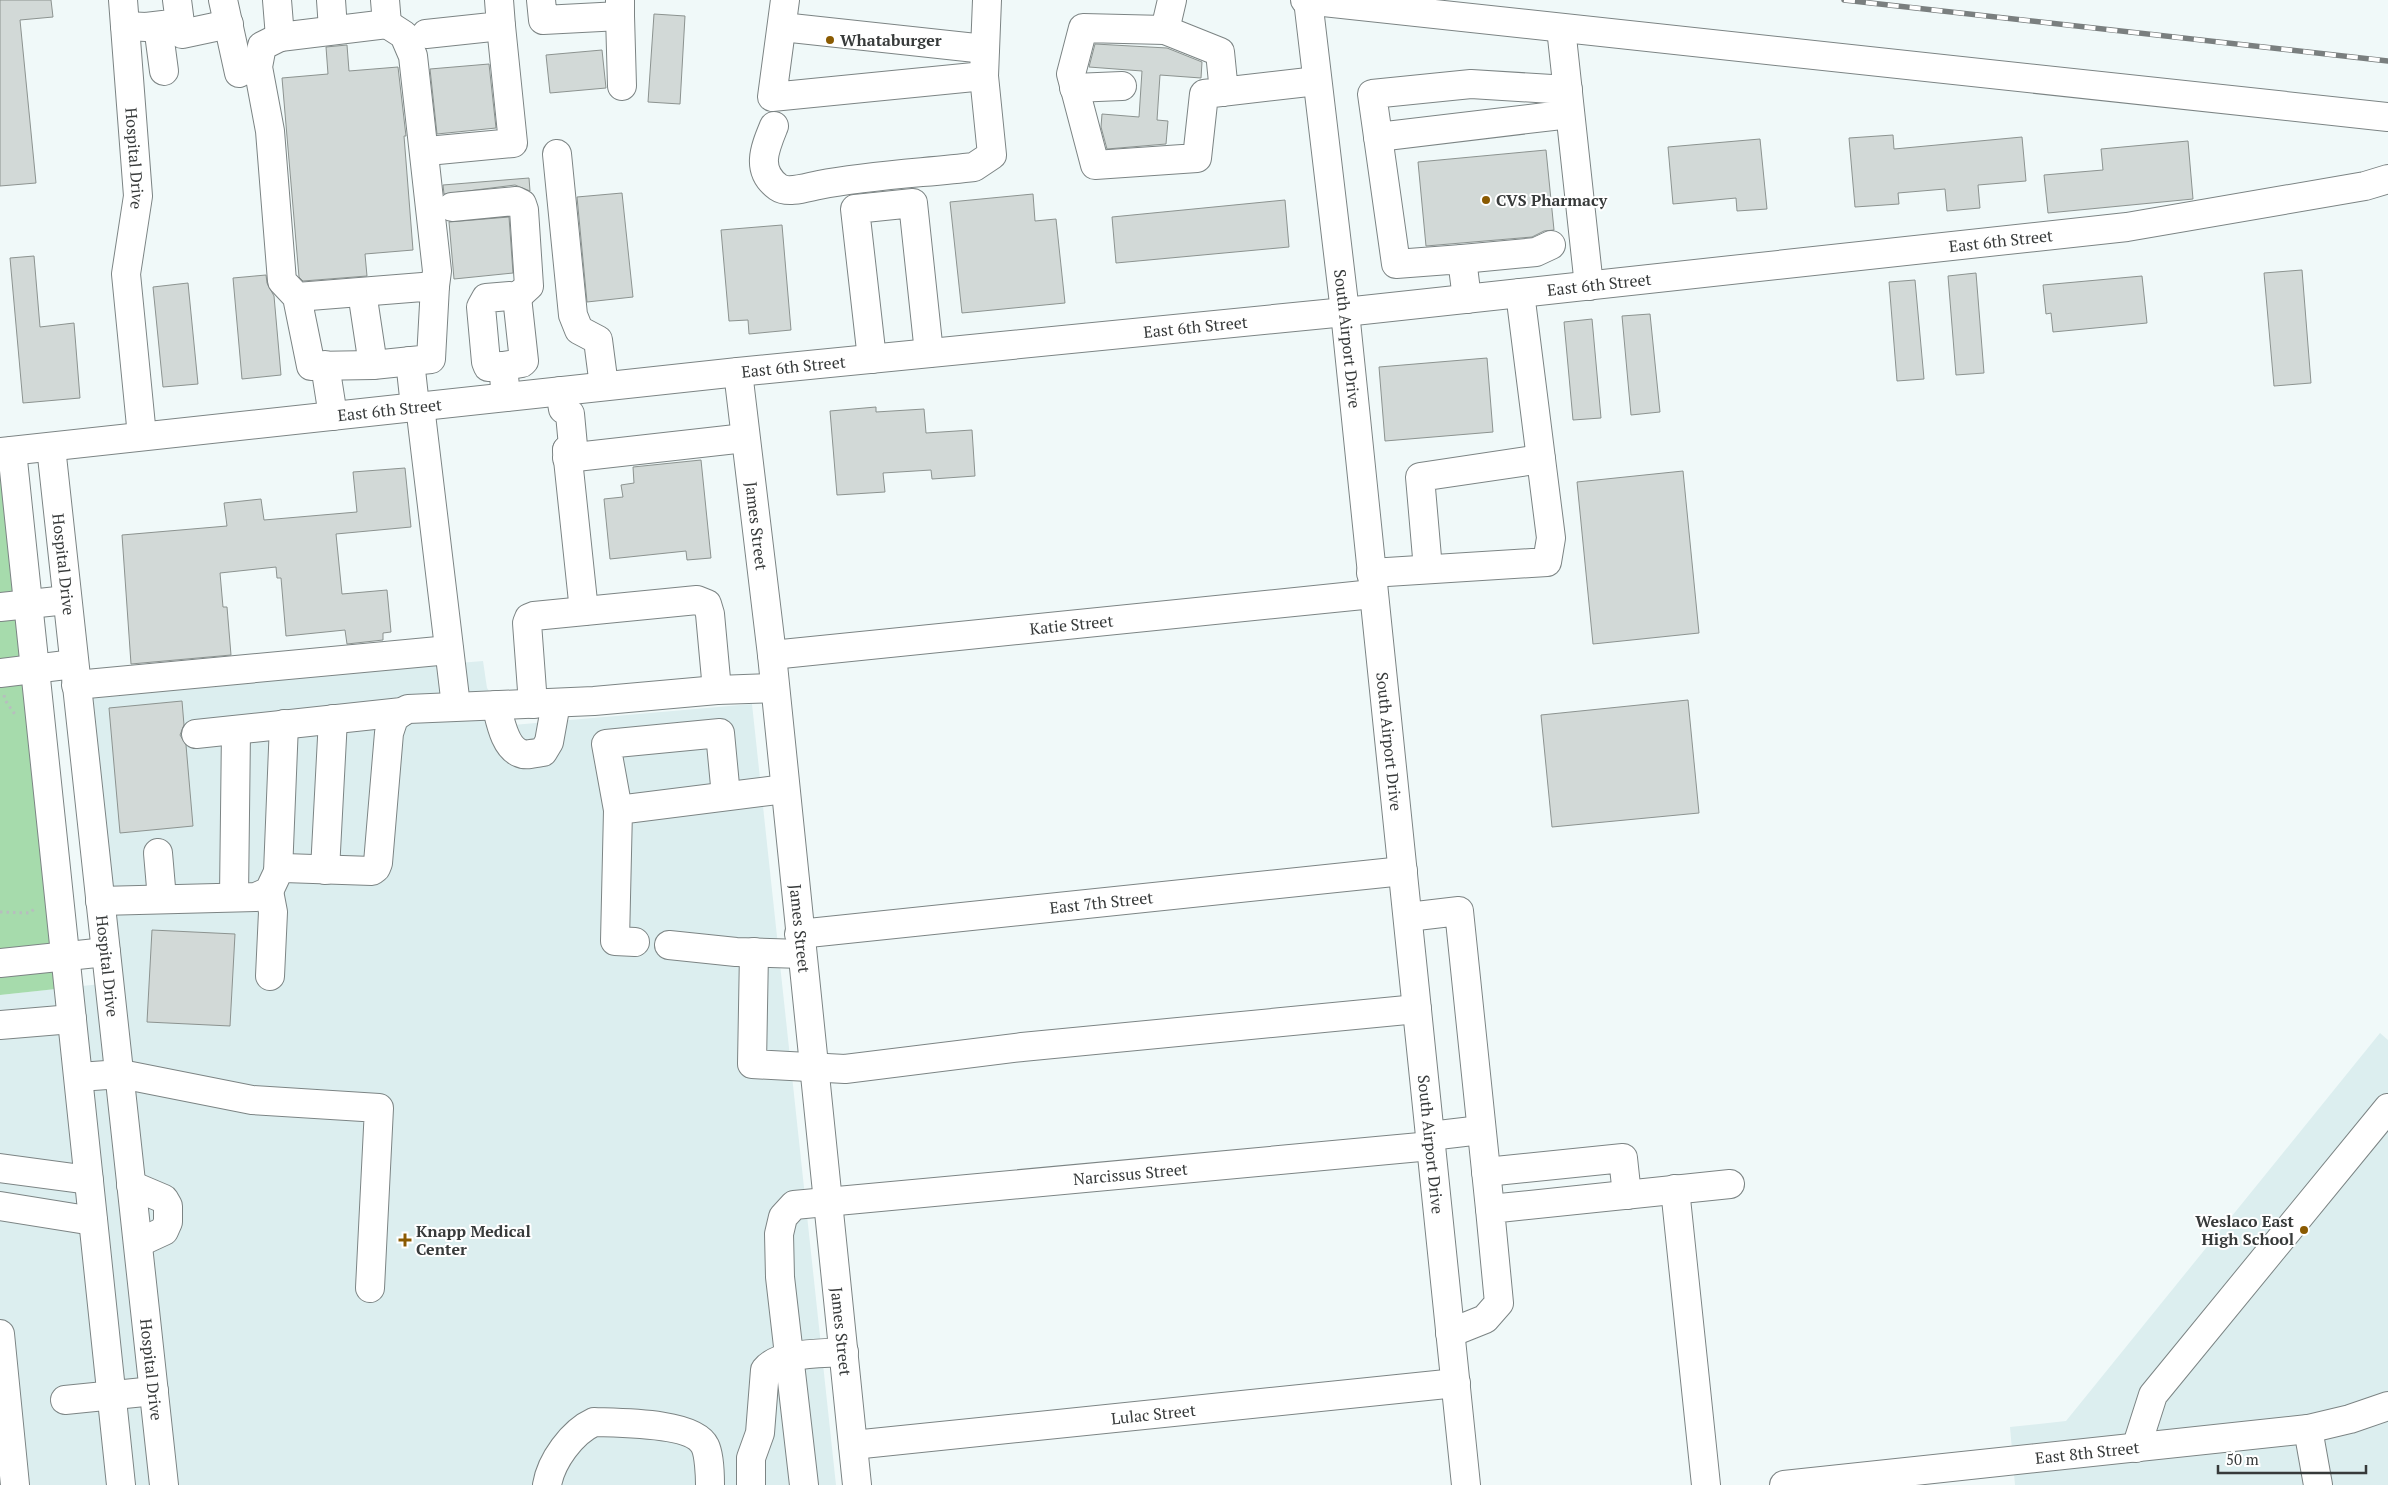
<svg xmlns="http://www.w3.org/2000/svg" width="2388" height="1485" viewBox="0 0 2388 1485" font-family="'PT Serif',serif">
<style>
.built{fill:#dceeef}
.green{fill:#a6dbac}
.building{fill:#d2d9d7;stroke:#8c9390}
.lines{fill:none;stroke-linecap:round;stroke-linejoin:round}
.minor-casing{stroke:#7c8484;stroke-width:30}
.major-casing{stroke:#7c8484;stroke-width:30}
.path{stroke:#b7bebe;stroke-width:3;stroke-dasharray:2.5 4;stroke-linecap:butt}
.minor{stroke:#fff;stroke-width:28}
.major{stroke:#fff;stroke-width:28}
.rail-casing{stroke:#7a7f7f;stroke-width:5.5}
.rail{stroke:#fff;stroke-width:4;stroke-dasharray:11;stroke-linecap:butt}
.poi-dot{fill:#8a5a01;stroke:#fff;stroke-width:2}
.labels{text-anchor:middle;dominant-baseline:central;stroke-width:4;stroke-linejoin:round;paint-order:stroke}
.poi-label{font-size:16px;font-weight:bold;fill:#373a3a;stroke:#fff;text-anchor:start}
.street-label{font-size:16px;fill:#373a3a;stroke:#fff}
</style>
<rect width="100%" height="100%" fill="#f0f9f9"/>
<path class="built" d="M483 661 487 688 513 725 752 704 836 1485H0V995L119 982 92 694Z
M2380 1033 2388 1040V1485H2015L2010 1427 2066 1421Z"/>
<path class="green" d="M0 477 5 487 56 989 0 995Z"/>
<path class="building" d="M0 0H51L53 17 20 20 36 183 0 186Z
M654 14 685 16 680 104 648 102Z
M1095 44 1167 48 1202 62 1201 78 1160 75 1157 120 1168 121 1166 144 1107 149 1101 127 1102 114 1139 117 1142 71 1089 67Z
M347 45 349 71 398 67 406 136H404L413 250 365 254 367 276 303 281 299 277 282 78 328 74 326 47Z
M602 50 606 88 550 93 546 55Z
M489 64 496 128 437 134 430 69Z
M1893 135 1894 149 2022 137 2026 181 1978 185 1980 208 1947 211 1945 189 1898 193 1899 204 1855 207 1849 138Z
M1760 139 1767 209 1737 211 1736 198 1673 204 1668 147Z
M2188 141 2193 199 2048 213 2044 175 2103 170 2101 149Z
M1546 150 1554 230 1544 231 1532 237 1426 246 1418 162Z
M529 178 530 191 515 185 444 194 443 185Z
M622 193 633 297 587 302 577 197Z
M1033 194 1035 221 1056 219 1065 303 962 313 950 202Z
M1285 200 1289 247 1116 263 1112 217Z
M509 217 513 273 454 279 449 222Z
M782 225 791 330 749 334 748 320 729 321 721 230Z
M34 256 40 327 74 323 80 398 23 403 10 258Z
M2302 270 2311 383 2274 386 2264 273Z
M1976 273 1984 373 1956 375 1948 276Z
M266 275 267 283 274 296 281 375 242 379 233 278Z
M2142 276 2147 323 2053 332 2051 313 2046 314 2043 285Z
M1915 280 1924 379 1897 381 1889 282Z
M188 283 198 384 163 387 153 287Z
M1650 314 1660 412 1631 415 1622 316Z
M1592 319 1601 418 1573 420 1564 322Z
M1487 358 1493 432 1385 441 1379 367Z
M876 407V412L924 409 926 433 972 430 975 476 932 479 931 470 883 473 885 492 837 495 830 411Z
M701 460 711 558 687 560 686 551 610 559 604 499 623 497 621 485 634 483 633 467Z
M405 468 411 527 336 534 342 594 387 590 391 632 383 633V640L347 644 345 630 286 636 281 578H277L276 567 220 573 223 607H227L231 655 131 664 122 535 227 526 224 503 261 499 264 520 357 512 353 472Z
M1683 471 1699 633 1593 644 1577 482Z
M1688 700 1699 813 1552 827 1541 715Z
M182 701 184 725 180 735 186 745 193 826 120 833 109 708Z
M152 930 235 934 230 1026 147 1022Z"/>
<g class="lines">
<g class="minor-casing">
<g id="minor">
<path id="s1" d="M123 0 138 196 126 274 142 436"/>
<path d="M223 0 239 73"/>
<path d="M277 0 280 37 387 24 385 0"/>
<path d="M331 0 333 29"/>
<path d="M541 0 543 20 620 16V0"/>
<path d="M785 0 772 97 984 76 987 0"/>
<path id="s2" d="M1308 0 1345 312 1466 1485"/>
<path d="M620 16 622 86"/>
<path d="M180 23 182 34 229 24"/>
<path d="M387 24 404 35 413 56 437 271 435 286"/>
<path d="M125 26 146 27 180 23 177 0"/>
<path d="M158 26 164 71"/>
<path d="M782 27 985 49"/>
<path d="M1561 28 1589 286"/>
<path d="M1165 30 1172 0"/>
<path d="M426 34 501 26 499 0"/>
<path d="M280 37 262 46 258 67 270 131 282 281 297 297 311 366 373 365 431 359 435 286 297 297"/>
<path d="M1074 88 1122 86"/>
<path d="M1224 92 1220 52 1165 30 1083 28 1071 74 1095 165 1197 158 1204 94 1317 81"/>
<path d="M774 126C765 148 755 170 778 187 788 194 808 187 819 185 870 175 923 173 974 167L992 155 984 76"/>
<path d="M1378 137 1570 114"/>
<path d="M438 150 513 143 501 26"/>
<path d="M557 154 573 315 579 330 598 340 604 386"/>
<path d="M452 207 516 201 522 204 524 210 529 286 517 297 510 296 486 298 481 307 486 362 488 367 503 366 506 397"/>
<path d="M1462 259 1536 252 1551 245"/>
<path d="M362 292 373 365"/>
<path d="M1467 299 1462 259 1396 264 1372 94 1471 84 1568 90"/>
<path d="M872 359 855 209 913 203 929 353"/>
<path d="M410 361 415 406"/>
<path d="M325 365 333 416"/>
<path d="M503 366 522 363 524 361 517 297"/>
<path id="s3" d="M738 372 772 655 857 1485"/>
<path d="M560 391 563 409 570 414 573 446 567 450"/>
<path d="M420 406 456 706"/>
<path id="s4" d="M51 447 164 1485"/>
<path d="M567 450 584 611"/>
<path d="M12 451 121 1485"/>
<path id="s5" d="M0 452 738 372 1345 312 2127 227 2365 186 2388 179"/>
<path d="M567 458 745 438"/>
<path d="M1428 569 1420 477 1541 459"/>
<path d="M1371 573 1547 562 1551 538 1520 293"/>
<path d="M0 607 67 600"/>
<path id="s6" d="M772 655 1373 594"/>
<path d="M0 673 74 664"/>
<path d="M76 685 449 650"/>
<path d="M533 704 527 623 529 618 534 616 697 600 707 604 710 614 717 690"/>
<path d="M496 705C500 719 504 747 520 753 526 756 536 753 543 752L549 742 556 703"/>
<path d="M196 734 402 712 408 709 594 701 717 690 775 688"/>
<path d="M618 810 606 744 720 733 726 796"/>
<path d="M158 853 162 899"/>
<path d="M325 870 333 719"/>
<path d="M278 872 284 724"/>
<path d="M269 891 273 912 270 976"/>
<path d="M234 897 236 730"/>
<path d="M100 901 256 897 269 891 278 872 284 868 372 871 376 868 378 863 389 733 394 718 402 712"/>
<path d="M1408 917 1459 911 1490 1209"/>
<path id="s7" d="M799 934 1403 871"/>
<path d="M635 942 615 941 618 810 785 789"/>
<path d="M669 945 736 952 802 954"/>
<path d="M754 952 752 1064 845 1069 1022 1047 1417 1009"/>
<path d="M0 963 106 952"/>
<path d="M0 1025 72 1019"/>
<path d="M79 1077 121 1074 252 1100 379 1108 370 1288"/>
<path d="M1430 1136 1481 1130"/>
<path d="M0 1168 89 1180"/>
<path d="M1486 1172 1623 1158 1627 1195"/>
<path d="M131 1185 164 1199 168 1206V1222L164 1231 138 1243"/>
<path d="M1675 1189 1706 1485"/>
<path d="M0 1206 93 1221"/>
<path d="M1450 1333 1485 1319 1499 1303 1490 1209 1730 1184"/>
<path d="M0 1334 15 1485"/>
<path d="M65 1400 154 1391"/>
<path d="M2308 1429 2318 1485"/>
<path id="s8" d="M853 1445 1456 1383"/>
<path d="M2136 1448 2153 1395 2388 1108"/>
<path d="M547 1485C551 1461 572 1432 594 1422 617 1423 694 1422 705 1446 709 1454 710 1476 710 1485"/>
<path d="M751 1485V1458L760 1433 765 1370C779 1352 821 1354 844 1352"/>
<path id="s9" d="M804 1485 780 1277 779 1234 783 1217 794 1205 1431 1146"/>
<path id="s10" d="M1784 1485 2308 1429 2350 1419 2388 1406"/>
</g>
</g>
<g class="major-casing">
<path id="major" d="M1305 0 2388 117"/>
</g>
<path class="path" d="M4 695 5 700 16 716
M0 912 30 913 36 907"/>
<use href="#minor" class="minor"/>
<use href="#major" class="major"/>
<g class="rail-casing">
<path id="rail" d="M1844 0 2388 61"/>
</g>
<use href="#rail" class="rail"/>
</g>
<g class="poi-dot">
<circle cx="830" cy="40" r="5"/>
<circle cx="1486" cy="200" r="5"/>
<circle cx="2304" cy="1230" r="5"/>
<path d="M402.5 1232.5h5v5h5v5h-5v5h-5v-5h-5v-5h5z"/>
</g>
<g class="labels">
<g class="poi-label">
<text x="840" y="40">Whataburger</text>
<text x="1496" y="200">CVS Pharmacy</text>
<text x="2294" y="1221" text-anchor="end">Weslaco East<tspan x="2294" dy="18">High School</tspan></text>
<text x="416" y="1231">Knapp Medical<tspan x="416" dy="18">Center</tspan></text>
</g>
<g class="street-label">
<text stroke="none"><textPath href="#s1" startOffset="159">Hospital Drive</textPath></text>
<text stroke="none"><textPath href="#s5" startOffset="2012">East 6th Street</textPath></text>
<text stroke="none"><textPath href="#s5" startOffset="1608">East 6th Street</textPath></text>
<text stroke="none"><textPath href="#s5" startOffset="1202">East 6th Street</textPath></text>
<text stroke="none"><textPath href="#s2" startOffset="341">South Airport Drive</textPath></text>
<text stroke="none"><textPath href="#s5" startOffset="798">East 6th Street</textPath></text>
<text stroke="none"><textPath href="#s5" startOffset="392">East 6th Street</textPath></text>
<text stroke="none"><textPath href="#s3" startOffset="155">James Street</textPath></text>
<text stroke="none"><textPath href="#s4" startOffset="118">Hospital Drive</textPath></text>
<text stroke="none"><textPath href="#s6" startOffset="301">Katie Street</textPath></text>
<text stroke="none"><textPath href="#s2" startOffset="746">South Airport Drive</textPath></text>
<text stroke="none"><textPath href="#s7" startOffset="304">East 7th Street</textPath></text>
<text stroke="none"><textPath href="#s3" startOffset="560">James Street</textPath></text>
<text stroke="none"><textPath href="#s4" startOffset="522">Hospital Drive</textPath></text>
<text stroke="none"><textPath href="#s2" startOffset="1151">South Airport Drive</textPath></text>
<text stroke="none"><textPath href="#s9" startOffset="624">Narcissus Street</textPath></text>
<text stroke="none"><textPath href="#s3" startOffset="965">James Street</textPath></text>
<text stroke="none"><textPath href="#s4" startOffset="928">Hospital Drive</textPath></text>
<text stroke="none"><textPath href="#s8" startOffset="302">Lulac Street</textPath></text>
<text stroke="none"><textPath href="#s10" startOffset="305">East 8th Street</textPath></text>
</g>
</g>
<path d="M2218 1465v8h148v-8" fill="none" stroke="#373a3a" stroke-width="2.5"/>
<text x="2226" y="1465" font-size="15" fill="#373a3a" stroke="#ffffff" stroke-width="4" paint-order="stroke">50 m</text>
</svg>
